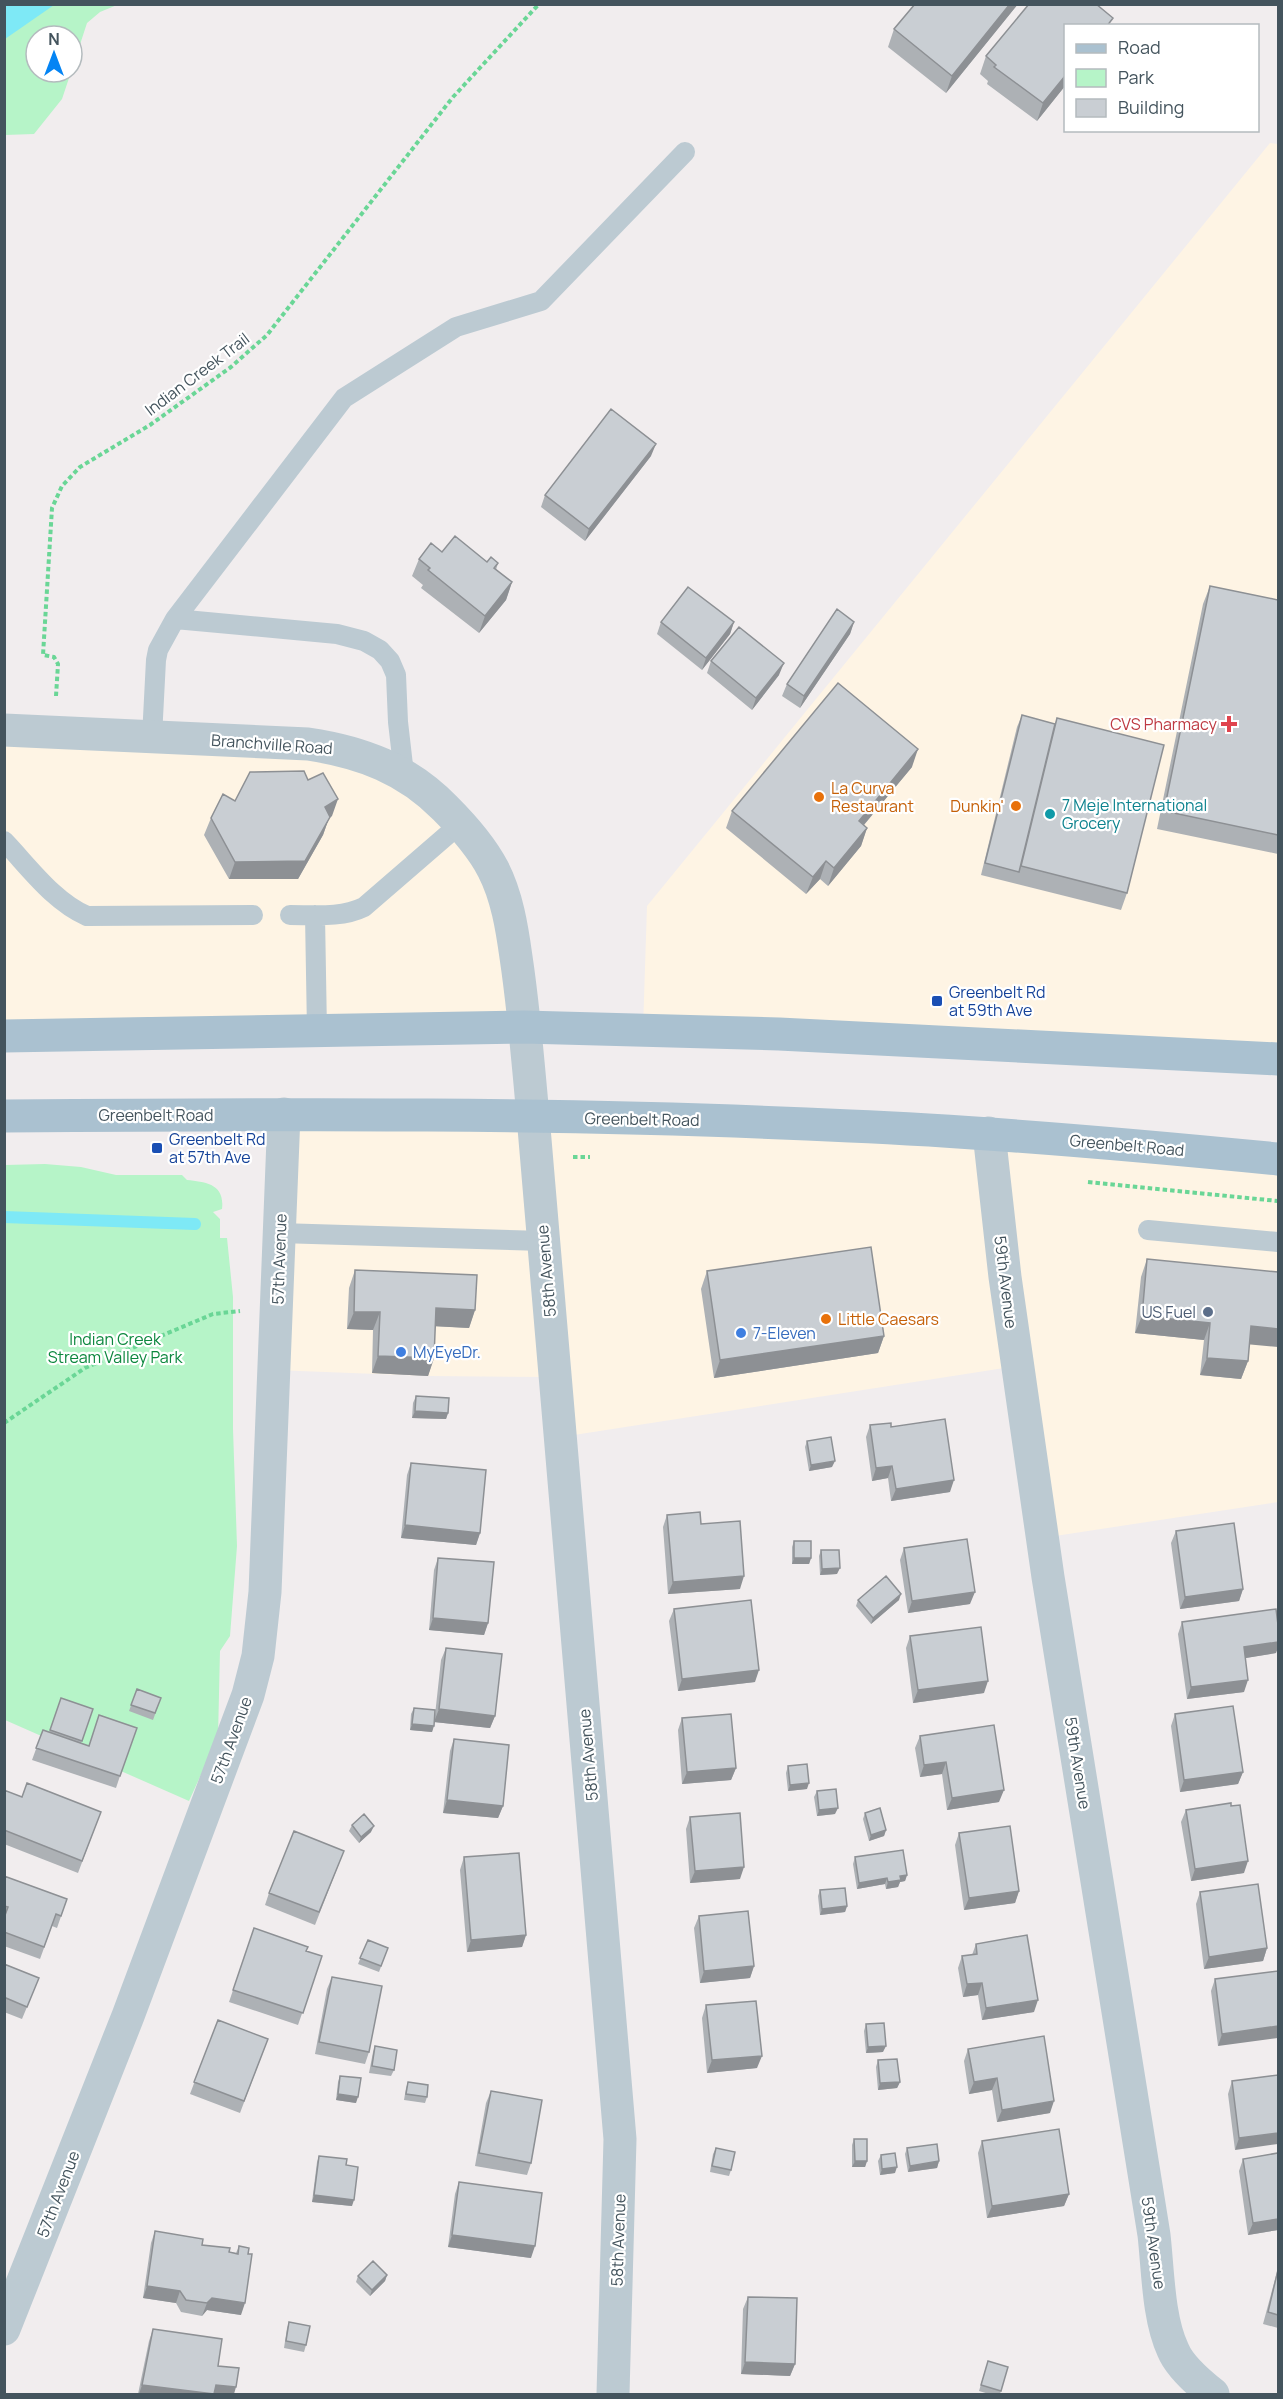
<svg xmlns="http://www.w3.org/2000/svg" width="1283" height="2399" viewBox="0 0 1283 2399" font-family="Manrope,sans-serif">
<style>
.commercial{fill:#fef4e4}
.green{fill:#b6f4c8}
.water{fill:#7ee9f6}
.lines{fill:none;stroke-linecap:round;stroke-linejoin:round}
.stream{stroke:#7ee9f6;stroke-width:12}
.path{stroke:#6ad696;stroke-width:4;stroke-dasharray:4.5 3;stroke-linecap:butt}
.lane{stroke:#bccad2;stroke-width:20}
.street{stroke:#bccad2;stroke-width:33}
.primary{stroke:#aac1d0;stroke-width:33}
.wall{fill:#adb1b5}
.shaded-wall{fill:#8d9094}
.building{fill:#c9ced3;stroke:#8d9094;stroke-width:1.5}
.health-dot{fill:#e0444e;stroke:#fff;stroke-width:2}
.food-dot{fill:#e8710a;stroke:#fff;stroke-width:2}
.culture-dot{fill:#0f9aa8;stroke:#fff;stroke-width:2}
.transit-dot{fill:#1a4fb4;stroke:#fff;stroke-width:2}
.service-dot{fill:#5c6f8a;stroke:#fff;stroke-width:2}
.shop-dot{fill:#3f7fe0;stroke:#fff;stroke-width:2}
.labels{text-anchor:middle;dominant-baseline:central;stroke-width:4.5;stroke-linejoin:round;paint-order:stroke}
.street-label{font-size:16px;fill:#44545d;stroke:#fff}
.health-label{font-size:16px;fill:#be3a42;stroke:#fff;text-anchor:end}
.food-label{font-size:16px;fill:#c56008;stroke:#fff;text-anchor:start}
.culture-label{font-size:16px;fill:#0d838f;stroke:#fff;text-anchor:start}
.transit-label{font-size:16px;fill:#164399;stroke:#fff;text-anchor:start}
.service-label{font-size:16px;fill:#4e5e75;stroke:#fff;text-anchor:end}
.shop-label{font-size:16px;fill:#366cbe;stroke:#fff;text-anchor:start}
.park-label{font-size:16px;fill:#0c873e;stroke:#fff}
</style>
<rect width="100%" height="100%" fill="#f1edee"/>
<path class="commercial" d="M1270 143 1278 144V1059L643 1030 647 906Z
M5 730 341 749 479 845 524 1027 5 1036Z
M284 1114 1278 1159V1502L1042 1538 1017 1366 561 1437 555 1377 428 1376 274 1370Z"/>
<path class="green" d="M4 5H117L100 12 87 23 72 69V36H36V72H71L62 99 34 134 5 135Z
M45 1164 81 1167 116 1175H182L187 1180C206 1182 225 1184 222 1209L213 1212 220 1219V1238H227L233 1297V1429L237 1546 230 1636 220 1651 218 1737 189 1801 5 1720V1165Z"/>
<path class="water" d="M5 4H54V5L5 39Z"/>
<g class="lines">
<path class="stream" d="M4 1217 195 1224"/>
<path class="path" d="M56 696 58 664 54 657 43 655 52 508 62 486 80 467 150 425 231 367 267 335 453 97 539 4
M573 1157H590
M1088 1182 1278 1201
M4 1423 85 1368 213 1314 240 1311"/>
<path class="lane" d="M175 619 344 398 456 327 541 301 685 152
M152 737 156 660 158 650 175 619 337 634 364 641 380 650 390 661 396 675 398 722 404 774
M4 841C29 867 53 901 87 916L253 915
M290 915C314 915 342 918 364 907L460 824
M315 915 317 1031
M1148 1230 1278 1242
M279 1233 544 1241"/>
<path class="street" d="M4 730 308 744C362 752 407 769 445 808 464 827 481 846 493 869 507 896 512 928 516 957 524 1010 528 1063 533 1116L620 2139 613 2394
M989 1133 1005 1277 1048 1577 1154 2235C1158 2270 1158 2318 1173 2350 1180 2367 1199 2383 1213 2394
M4 2329 128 2016 248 1695 258 1656 265 1592 284 1114"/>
<path class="primary" d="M4 1036 524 1027 779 1034 1278 1059
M4 1116C286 1114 569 1112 850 1126 993 1132 1136 1145 1278 1159"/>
</g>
<path class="wall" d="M915 4H1018L946 93 888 47 894 29Z
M986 56 1065 86 1037 121 987 84 988 81 980 74Z
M651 456 585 541 541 507 545 495Z
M442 552 487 562 498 563 496 570 512 582 506 600 479 633 421 588 423 585 412 576 419 559Z
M1210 586 1278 600V854L1157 829 1203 604Z
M661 622H734L730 634 702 670 657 634Z
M854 622 850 634 800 708 782 696 787 684Z
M711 661 779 675 752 710 707 673Z
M1022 715 1055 724 1057 718 1127 893 1121 910 981 875 1017 727Z
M912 767 864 825 867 828 861 846 828 886 820 879 806 894 726 828 732 811Z
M308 780 332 816 329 818 323 835 298 879H229L204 835 211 818 235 801Z
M1147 1259 1249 1344 1248 1361 1241 1379 1200 1375 1204 1340 1135 1333 1141 1277Z
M355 1270 475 1310 469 1328 435 1326 434 1358 428 1376 372 1373 373 1330 347 1329 349 1288Z
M707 1271 884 1336 878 1353 714 1378 701 1289Z
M416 1396 448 1413 446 1419 412 1418 413 1403Z
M870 1425 891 1427 950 1492 891 1501 888 1478 872 1481 866 1437Z
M807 1441 832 1467 809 1471 805 1447Z
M411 1463 480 1533 476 1545 401 1538 407 1475Z
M667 1515 701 1524 740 1589 668 1594 663 1527Z
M1176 1531 1243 1589 1239 1601 1180 1609 1171 1543Z
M794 1541 811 1558 809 1564H792V1547Z
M904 1548 970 1604 908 1613 900 1560Z
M821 1550 837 1574 820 1575 819 1556Z
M438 1558 488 1623 484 1635 429 1630 434 1570Z
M858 1600H899L871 1624 856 1606Z
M674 1609 755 1682 678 1691 669 1621Z
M1182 1622 1276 1653 1245 1658 1244 1692 1187 1699 1178 1634Z
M910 1636 984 1693 913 1703 906 1648Z
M446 1648 495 1716 490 1728 434 1722 432 1732 410 1730 411 1714 414 1708 435 1715 441 1660Z
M137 1689 161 1698 153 1720 129 1711Z
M61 1698 93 1709 81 1743 120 1776 116 1788 32 1760 43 1730 49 1733Z
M1175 1714 1243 1772 1238 1784 1180 1792 1171 1726Z
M682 1718 736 1768 731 1780 682 1784 678 1730Z
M920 1736 999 1802 947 1810 942 1774 920 1777 915 1748Z
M454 1739 503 1806 498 1818 443 1813 450 1751Z
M788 1766 807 1789 788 1791 786 1773Z
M4 1790 22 1797 101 1812 78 1873 4 1844Z
M817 1791 835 1814 817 1816 814 1797Z
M1186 1810 1244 1873 1191 1881 1181 1822Z
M865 1813 886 1830 884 1836 869 1841 863 1819Z
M690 1817 740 1879 690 1883 686 1829Z
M352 1825 371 1832 359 1843 349 1831Z
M959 1833 1019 1891 1015 1903 964 1910 955 1845Z
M344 1851 315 1925 265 1905 269 1893Z
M464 1857 526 1935 522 1947 467 1952 460 1870Z
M855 1857 907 1875 905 1881 900 1882 898 1887 886 1889 885 1884 857 1889 853 1864Z
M4 1876 67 1899 57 1928 52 1926 40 1959 4 1946Z
M820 1890 847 1906 845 1912 820 1915 818 1896Z
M1200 1892 1267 1948 1263 1961 1204 1969 1196 1904Z
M699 1916 754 1966 750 1978 700 1983 694 1928Z
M254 1928 306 1951 322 1956 298 2025 229 2002Z
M368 1940 388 1948 379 1972 358 1964Z
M976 1944 1034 2012 982 2020 978 1995 963 1997 958 1968 962 1956 972 1955Z
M4 1964 39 1978 22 2019 4 2012Z
M1278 1971 1218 2046 1211 1991 1215 1979Z
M332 1977 369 2052 365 2064 315 2054 327 1989Z
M706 2005 757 2068 707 2073 702 2018Z
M218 2020 268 2039 240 2113 190 2094Z
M866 2024 883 2052 866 2053 864 2031Z
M375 2046 394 2070 391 2076 369 2073 373 2052Z
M968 2049 1050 2113 997 2122 992 2090 969 2094 964 2061Z
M878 2060 900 2082 897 2088 878 2090 876 2067Z
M1278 2075 1235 2150 1228 2094 1232 2081Z
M340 2076 356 2103 336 2100 338 2082Z
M408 2082 427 2097 425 2103 404 2100 406 2088Z
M491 2091 531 2163 527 2175 475 2166 486 2103Z
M854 2139 867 2161 865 2167H852V2145Z
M982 2141 1069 2194 1064 2206 987 2218 978 2153Z
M716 2148 731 2170 729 2176 710 2172 713 2154Z
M907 2148 939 2161 937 2168 908 2172 905 2154Z
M1278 2153V2230L1248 2235 1239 2171 1243 2159Z
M881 2155 895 2173 880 2175 878 2161Z
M319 2156 346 2165 352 2206 312 2202 317 2162Z
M459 2182 531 2258 448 2247 455 2194Z
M155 2231 229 2252 236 2253 239 2246 241 2315 207 2310 202 2316 181 2312 176 2303 143 2298 151 2243Z
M1278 2268V2328L1263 2324Z
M387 2275 385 2281 370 2296 356 2282 358 2276Z
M748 2297 795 2364 790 2376 741 2374 743 2309Z
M289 2322 306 2345 304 2352 284 2348 287 2328Z
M153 2329 218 2366 234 2394H138L149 2341Z
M986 2367H1008L1000 2394H989L979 2391Z"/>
<path class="shaded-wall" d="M1010 4H1018L946 93 952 76Z
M1065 76V86L1037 121 1043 103Z
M656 444 651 456 585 541 589 529Z
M512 582 506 600 479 633 485 616Z
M734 622 730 634 702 670 706 658Z
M854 622 850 634 800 708 804 696Z
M784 663 779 675 752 710 756 698Z
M918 749 912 767 852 839 859 821Z
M338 799 332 816 329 818 323 835 298 879H229L235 862Z
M867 828 861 846 828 886 834 868Z
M826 861 820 879 806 894 813 877Z
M436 1308 475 1310 469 1328 430 1326Z
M354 1312H380L373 1330 347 1329Z
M1142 1316 1210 1323 1204 1340 1135 1333Z
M1251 1326 1278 1329V1347L1245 1344Z
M884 1336 878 1353 714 1378 720 1360Z
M378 1356 434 1358 428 1376 372 1373Z
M1207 1358 1248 1361 1241 1379 1200 1375Z
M415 1411 448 1413 446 1419 412 1418Z
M835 1461 832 1467 809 1471 811 1465Z
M892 1466 888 1478 872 1481 876 1468Z
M954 1480 950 1492 891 1501 896 1489Z
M405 1525 480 1533 476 1545 401 1538Z
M794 1558H811L809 1564H792Z
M840 1568 837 1574 820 1575 822 1569Z
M744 1576 740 1589 668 1594 673 1582Z
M1243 1589 1239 1601 1180 1609 1185 1597Z
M975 1592 970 1604 908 1613 912 1601Z
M901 1594 899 1600 871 1624 873 1618Z
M433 1618 488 1623 484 1635 429 1630Z
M1278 1642V1648L1276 1653 1240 1659 1244 1647Z
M759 1670 755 1682 678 1691 682 1679Z
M1248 1680 1244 1692 1187 1699 1191 1687Z
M988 1681 984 1693 913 1703 918 1690Z
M439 1709 495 1716 490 1728 434 1722Z
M412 1724 434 1726 432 1732 410 1730Z
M946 1762 942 1774 920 1777 924 1765Z
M736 1768 731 1780 682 1784 687 1772Z
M1243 1772 1238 1784 1180 1792 1184 1780Z
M809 1783 807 1789 788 1791 790 1785Z
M1004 1790 999 1802 947 1810 952 1798Z
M447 1800 503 1806 498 1818 443 1813Z
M838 1808 835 1814 817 1816 819 1810Z
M374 1826 371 1832 359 1843 361 1837Z
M886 1830 884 1836 869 1841 871 1835Z
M1248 1861 1244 1873 1191 1881 1195 1869Z
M744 1867 740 1879 690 1883 695 1871Z
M907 1875 905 1881 900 1882 898 1887 886 1889 888 1882 900 1876Z
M887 1878 885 1884 857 1889 859 1883Z
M1019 1891 1015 1903 964 1910 969 1898Z
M847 1906 845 1912 820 1915 822 1909Z
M526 1935 522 1947 467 1952 471 1940Z
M1267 1948 1263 1961 1204 1969 1209 1957Z
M754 1966 750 1978 700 1983 704 1971Z
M982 1983 978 1995 963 1997 967 1984Z
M1038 2000 1034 2012 982 2020 986 2008Z
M1278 2026V2038L1218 2046 1222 2034Z
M886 2046 883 2052 866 2053 868 2047Z
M762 2056 757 2068 707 2073 712 2060Z
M997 2078 992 2090 969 2094 974 2082Z
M900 2082 897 2088 878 2090 880 2083Z
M338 2094 358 2097 356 2103 336 2100Z
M1054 2101 1050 2113 997 2122 1002 2110Z
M1278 2133V2144L1235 2150 1239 2138Z
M855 2161H867L865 2167H852Z
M939 2161 937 2168 908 2172 910 2166Z
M897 2167 895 2173 880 2175 882 2169Z
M1069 2194 1064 2206 987 2218 992 2206Z
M314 2195 354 2200 352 2206 312 2202Z
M1278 2219V2230L1248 2235 1253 2223Z
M452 2235 535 2246 531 2258 448 2247Z
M387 2275 385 2281 370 2296 372 2290Z
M147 2286 180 2291 176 2303 143 2298Z
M212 2298 245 2303 241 2315 207 2310 202 2316 207 2303Z
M745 2362 795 2364 790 2376 741 2374Z
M142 2385H216L236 2387 234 2394H139Z"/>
<path class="building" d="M915 4H1010L952 76 894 29Z
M1029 4H1096L1113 18 1107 26H1065V76L1043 103 994 67 996 65 986 56Z
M611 409 656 444 589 529 545 495Z
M455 536 487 562 491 557 498 563 494 568 512 582 485 616 428 570 430 568 419 559 431 543 442 552Z
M1210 586 1278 600V835L1164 811Z
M688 587 734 622 706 658 661 622Z
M837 609 854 622 804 696 787 684Z
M739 627 784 663 756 698 711 661Z
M838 683 918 749 859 821 867 828 834 868 826 861 813 877 732 811Z
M1022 715 1055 724 1019 872 985 863Z
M1057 718 1164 745 1127 893 1021 866Z
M304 771 308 780 323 773 338 799 325 807 330 817 305 861 235 862 211 818 223 794 235 801 250 772Z
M871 1247 884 1336 720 1360 707 1271Z
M1147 1259 1278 1272V1329L1251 1326 1248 1361 1207 1358 1210 1323 1142 1316Z
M355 1270 477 1275 475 1310 436 1308 434 1358 378 1356 380 1312H354Z
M416 1396 449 1398 448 1413 415 1411Z
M945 1419 954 1480 896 1489 892 1466 876 1468 870 1425 891 1423V1427Z
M831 1437 835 1461 811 1465 807 1441Z
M411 1463 486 1470 480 1533 405 1525Z
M700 1512 701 1524 740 1521 744 1576 673 1582 667 1515Z
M1234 1523 1243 1589 1185 1597 1176 1531Z
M967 1539 975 1592 912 1601 904 1548Z
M794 1541H811V1558H794Z
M821 1550H839L840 1568 822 1569Z
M438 1558 494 1562 488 1623 433 1618Z
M886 1576 901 1594 873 1618 858 1600Z
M751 1600 759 1670 682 1679 674 1609Z
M1276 1609 1278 1625V1642L1244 1647 1248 1680 1191 1687 1182 1622Z
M981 1627 988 1681 918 1690 910 1636Z
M446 1648 502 1654 495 1716 439 1709Z
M137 1689 161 1698 155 1713 131 1705Z
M61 1698 93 1709 82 1741 50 1730Z
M1233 1706 1243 1772 1184 1780 1175 1714Z
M414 1708 435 1710 434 1726 412 1724Z
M731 1714 736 1768 687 1772 682 1718Z
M99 1715 137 1728 120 1776 36 1748 43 1730 89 1746Z
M994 1725 1004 1790 952 1798 946 1762 924 1765 920 1736Z
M454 1739 509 1745 503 1806 447 1800Z
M807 1764 809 1783 790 1785 788 1766Z
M27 1783 101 1812 82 1861 4 1830V1790L22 1797Z
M836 1789 838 1808 819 1810 817 1791Z
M1231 1803V1806L1240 1805 1248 1861 1195 1869 1186 1810Z
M880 1808 886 1830 871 1835 865 1813Z
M740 1813 744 1867 695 1871 690 1817Z
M364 1814 374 1826 361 1837 352 1825Z
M1010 1826 1019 1891 969 1898 959 1833Z
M294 1831 344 1851 319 1912 269 1893Z
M903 1850 907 1875 900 1876 901 1880 888 1882 887 1878 859 1883 855 1857Z
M519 1853 526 1935 471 1940 464 1857Z
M4 1876 67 1899 61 1916 56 1914 44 1947 4 1932V1918L8 1907 4 1906Z
M1258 1884 1267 1948 1209 1957 1200 1892Z
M845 1888 847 1906 822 1909 820 1890Z
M748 1911 754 1966 704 1971 699 1916Z
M254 1928 308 1947 306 1951 322 1956 303 2013 233 1990Z
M1027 1935 1038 2000 986 2008 982 1983 967 1984 962 1956 977 1954 976 1944Z
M368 1940 388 1948 381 1966 360 1958Z
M4 1964 39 1978 27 2007 6 1998 4 2001Z
M1278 1971V2026L1222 2034 1215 1979Z
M332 1977 382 1986 369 2052 319 2042Z
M756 2001 762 2056 712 2060 706 2005Z
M218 2020 268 2039 244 2101 194 2082Z
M884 2023 886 2046 868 2047 866 2024Z
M1044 2036 1054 2101 1002 2110 997 2078 974 2082 968 2049Z
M375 2046 397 2050 394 2070 372 2066Z
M897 2059 900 2082 880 2083 878 2060Z
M1278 2075V2133L1239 2138 1232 2081Z
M340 2076 361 2078 358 2097 338 2094Z
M408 2082 428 2085 427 2097 406 2094Z
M491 2091 542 2100 531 2163 479 2153Z
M1059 2129 1069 2194 992 2206 982 2141Z
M854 2139H867V2161H855Z
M937 2144 939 2161 910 2166 907 2148Z
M716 2148 735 2152 731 2170 712 2166Z
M895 2153 897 2167 882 2169 881 2155Z
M1278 2153V2219L1253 2223 1243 2159Z
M319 2156 347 2159 346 2165 358 2167 354 2200 314 2195Z
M459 2182 542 2193 535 2246 452 2235Z
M155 2231 203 2239 202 2245 230 2248 229 2252 238 2254 239 2246 249 2248 248 2254H252L245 2303 212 2298 207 2303 186 2300 180 2291 147 2286Z
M373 2261 387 2275 372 2290 358 2276Z
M1278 2270V2315L1268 2312Z
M748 2297 797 2298 795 2364 745 2362Z
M289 2322 310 2326 306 2345 286 2341Z
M153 2329 222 2339 218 2366 239 2368 236 2387 216 2385 214 2394 142 2385Z
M988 2361 1008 2367 1001 2391 981 2385Z"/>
<path class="health-dot" d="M1226 715h6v6h6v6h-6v6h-6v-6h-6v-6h6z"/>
<g class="food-dot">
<circle cx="819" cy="797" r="6"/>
<circle cx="1016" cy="806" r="6"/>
<circle cx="826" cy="1319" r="6"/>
</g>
<circle class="culture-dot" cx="1050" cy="814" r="6"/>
<g class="transit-dot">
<rect x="931" y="995" width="12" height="12" rx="3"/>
<rect x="151" y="1142" width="12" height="12" rx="3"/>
</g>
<circle class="service-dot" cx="1208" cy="1312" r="6"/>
<g class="shop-dot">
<circle cx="741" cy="1333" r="6"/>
<circle cx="401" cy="1352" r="6"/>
</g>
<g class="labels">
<g class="street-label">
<text transform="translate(197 374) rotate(-37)">Indian Creek Trail</text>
<text transform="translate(272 744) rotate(4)">Branchville Road</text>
<text x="156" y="1115">Greenbelt Road</text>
<text transform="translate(642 1119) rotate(1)">Greenbelt Road</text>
<text transform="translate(1127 1145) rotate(5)">Greenbelt Road</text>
<text transform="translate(279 1259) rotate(-88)">57th Avenue</text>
<text transform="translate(546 1271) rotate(-95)">58th Avenue</text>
<text transform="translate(1006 1282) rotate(83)">59th Avenue</text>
<text transform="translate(231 1740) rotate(-70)">57th Avenue</text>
<text transform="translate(588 1755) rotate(-95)">58th Avenue</text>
<text transform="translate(1078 1763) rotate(81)">59th Avenue</text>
<text transform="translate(58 2194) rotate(-69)">57th Avenue</text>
<text transform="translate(618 2240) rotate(-88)">58th Avenue</text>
<text transform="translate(1154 2243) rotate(82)">59th Avenue</text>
</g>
<g class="health-label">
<text x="1217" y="724">CVS Pharmacy</text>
</g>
<g class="food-label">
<text x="831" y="788">La Curva<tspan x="831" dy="18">Restaurant</tspan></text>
<text x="1004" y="806" text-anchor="end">Dunkin'</text>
<text x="838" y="1319">Little Caesars</text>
</g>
<g class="culture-label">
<text x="1062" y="805">7 Meje International<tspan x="1062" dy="18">Grocery</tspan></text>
</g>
<g class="transit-label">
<text x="949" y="992">Greenbelt Rd<tspan x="949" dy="18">at 59th Ave</tspan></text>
<text x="169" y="1139">Greenbelt Rd<tspan x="169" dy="18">at 57th Ave</tspan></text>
</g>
<g class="service-label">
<text x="1196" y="1312">US Fuel</text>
</g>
<g class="shop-label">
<text x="753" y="1333">7-Eleven</text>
<text x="413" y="1352">MyEyeDr.</text>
</g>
<g class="park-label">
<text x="115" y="1339">Indian Creek<tspan x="115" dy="18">Stream Valley Park</tspan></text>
</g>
</g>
<rect width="1283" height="2399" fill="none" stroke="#44545d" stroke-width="12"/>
<rect x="1064" y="24" width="195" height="108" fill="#ffffff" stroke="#b4bbbe" stroke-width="1.5"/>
<rect x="1076" y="44" width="30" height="9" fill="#aac1d0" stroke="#b4bbbe" stroke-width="1.5"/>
<text x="1118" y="54" font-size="18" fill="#44545d">Road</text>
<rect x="1076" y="69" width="30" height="18" fill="#b6f4c8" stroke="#b4bbbe" stroke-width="1.5"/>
<text x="1118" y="84" font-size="18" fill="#44545d">Park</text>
<rect x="1076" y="99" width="30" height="18" fill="#c9ced3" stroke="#b4bbbe" stroke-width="1.5"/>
<text x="1118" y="114" font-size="18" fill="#44545d">Building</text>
<g transform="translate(54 54)"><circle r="28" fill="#ffffff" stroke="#b4bbbe" stroke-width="1.5"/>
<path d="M0-4.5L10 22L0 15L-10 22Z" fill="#0484f4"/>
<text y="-9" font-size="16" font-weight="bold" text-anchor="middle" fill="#44545d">N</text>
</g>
</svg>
